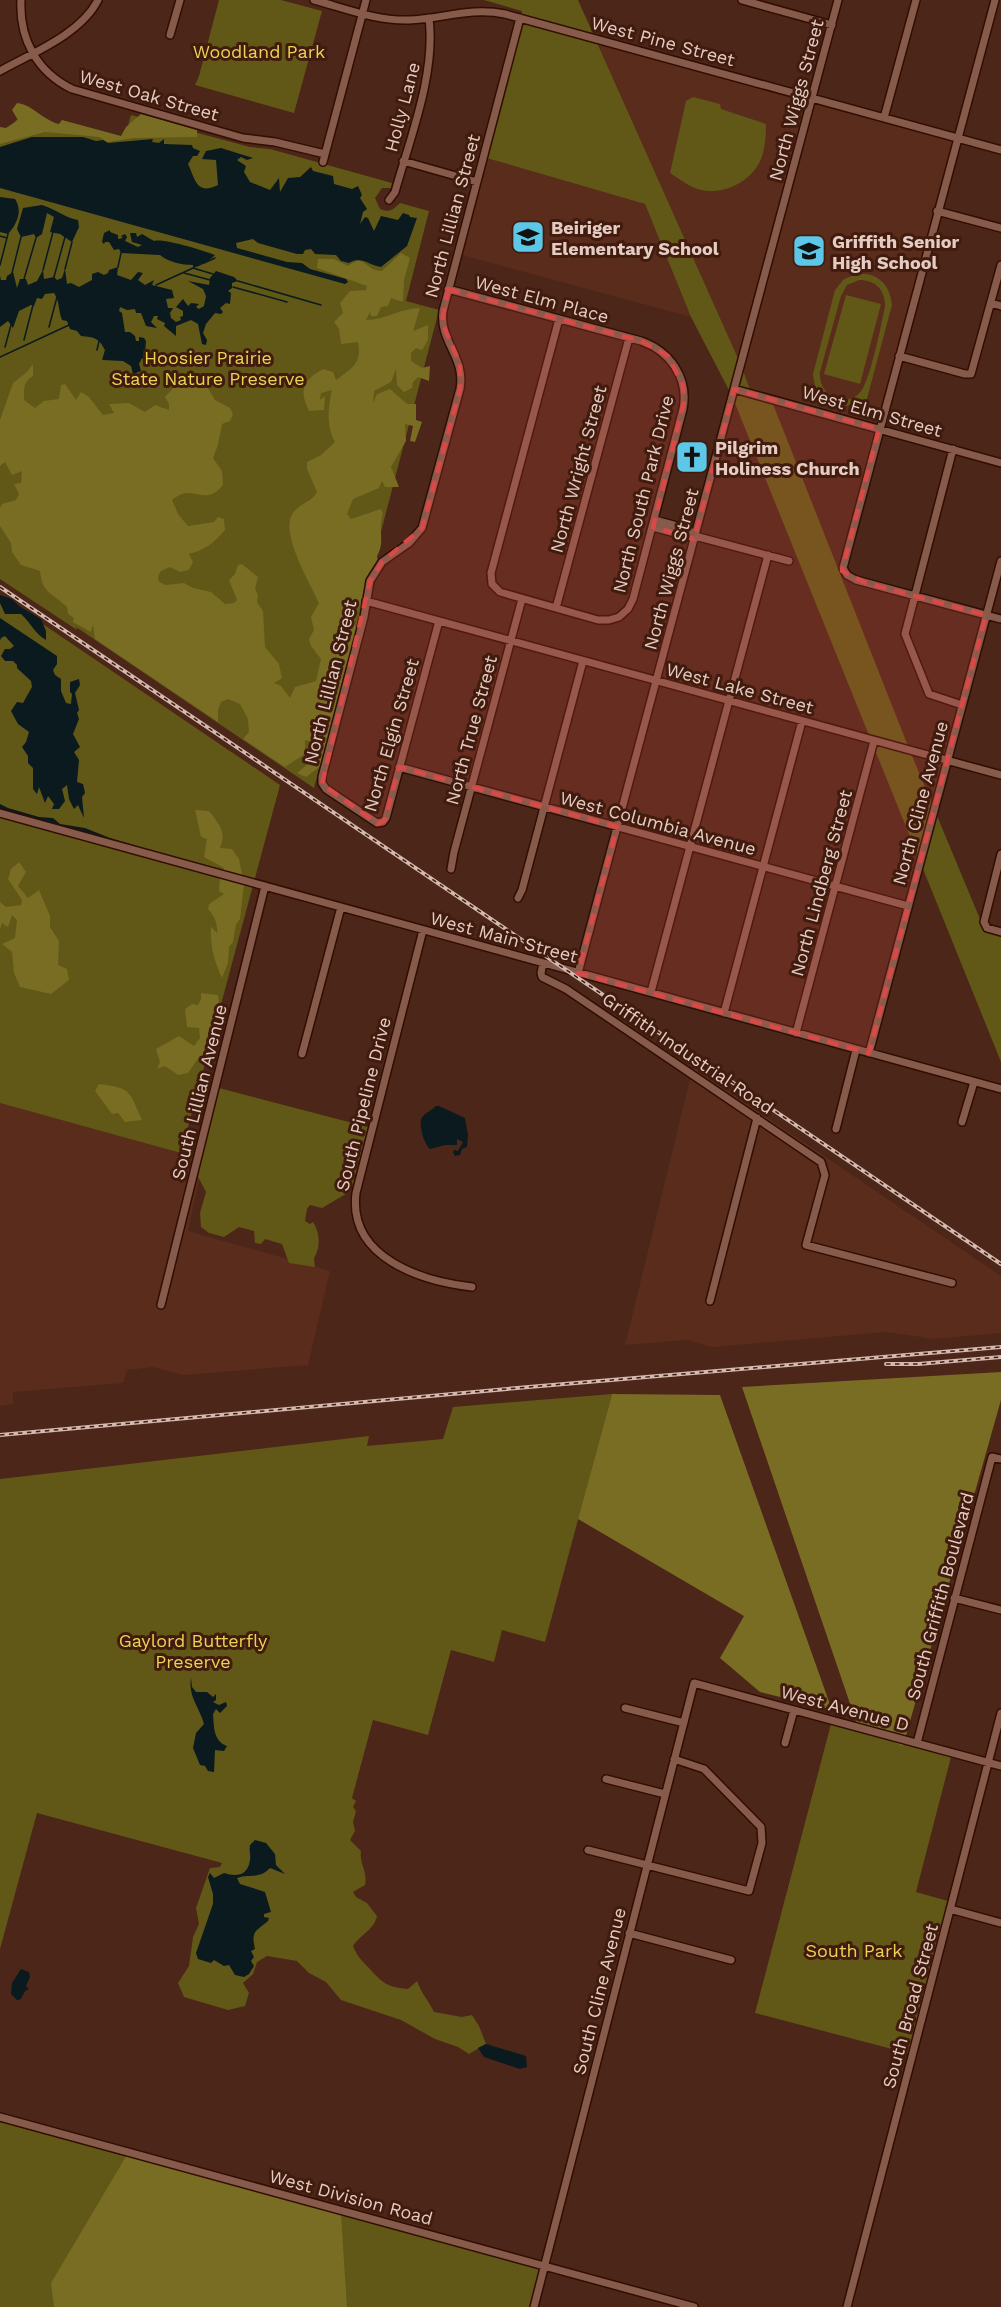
<svg xmlns="http://www.w3.org/2000/svg" width="1001" height="2307" viewBox="0 0 1001 2307" font-family="'Work Sans',sans-serif">
<style>
.built{fill:#5a2c1c}
.green{fill:#615716;fill-rule:evenodd}
.forest{fill:#796d24}
.water{fill:#0a1a1e}
.lines{fill:none;stroke-linecap:round;stroke-linejoin:round}
.stream{stroke:#0a1a1e;stroke-width:1.5}
.minor-casing{stroke:#310d02;stroke-width:10}
.minor{stroke:#875b4c;stroke-width:7}
.rail-casing{stroke:#d3b9af;stroke-width:4}
.rail{stroke:#411c0e;stroke-width:1.5;stroke-dasharray:4.5;stroke-linecap:butt}
.marked{fill:#d94947;fill-opacity:0.2;stroke:#d94947;stroke-width:4.5;stroke-dasharray:12 8;stroke-linejoin:round}
.labels{text-anchor:middle;dominant-baseline:central;stroke-width:6;stroke-linejoin:round;paint-order:stroke}
.street-label{font-size:18px;fill:#e5ccc3;stroke:#411c0e}
.park-label{font-size:18px;fill:#e9d455;stroke:#411c0e}
.poi-label{font-size:18px;font-weight:bold;fill:#e5ccc3;stroke:#411c0e;text-anchor:start}
</style>
<rect width="100%" height="100%" fill="#4c2618"/>
<path class="built" d="M607 41 957 138 879 429 752 396 741 365 598 44Z
M483 157 645 204 691 317 458 254Z
M693 1067 1001 1276V1333L934 1339 886 1332 713 1347 687 1340 625 1345Z
M0 1103 204 1158 188 1231 330 1271 308 1365 184 1375 153 1367 127 1370 123 1383 13 1392V1404L0 1406Z"/>
<path class="green" d="M219 0H281L322 11 294 113 195 85 199 76Z
M484 0H578L741 365 752 395 771 399 910 751 985 931 1001 936V1062L732 396 691 317 645 204 483 157 522 11Z
M693 97 720 104 721 109 766 124C766 138 765 153 758 165 747 184 720 196 698 189 688 186 678 178 670 173L686 101Z
M28 106C62 131 84 137 125 137L131 115 250 147 270 149 392 183 391 188H382L375 198 380 209C389 213 393 210 400 203L429 211 406 301 439 310 314 788 76 627 77 630 0 579V140Z
M857 274C877 272 890 284 892 305L865 406 859 405 860 401C837 414 814 399 813 374L835 290 844 279ZM859 280C876 280 885 290 885 306 881 326 872 371 863 388 850 411 818 398 820 372L841 296 847 285Z
M846 295 881 304 860 384 824 374Z
M0 595 280 785 181 1153 0 1103Z
M219 1088 368 1127 351 1191 322 1208 310 1205 307 1209 305 1221 310 1224 313 1222C320 1233 321 1247 314 1258L315 1267 289 1263 282 1244 265 1239 261 1244 255 1243 254 1231 239 1227 224 1237 209 1233 201 1227 200 1213 206 1192 197 1175Z
M612 1394 545 1642 502 1630 494 1662 451 1650 428 1735 373 1720 352 1798 356 1801 353 1807 356 1811 353 1822 355 1831 350 1840 361 1851C359 1864 368 1872 365 1885L353 1892 356 1897 367 1903 377 1916C374 1930 361 1934 353 1946 357 1955 360 1959 367 1966 382 1982 385 1987 408 1989L417 1981C421 1993 429 2001 434 2012L462 2017 472 2015 479 2026 486 2044 469 2054 458 2047 435 2039 401 2020 341 2000 326 1982 309 1973 297 1961 267 1956 257 1962 253 1974 243 1983 249 1993 245 2006 228 2010 184 1997 178 1983 189 1966 193 1937 199 1924 196 1908 210 1868 220 1867 222 1863 37 1813 0 1949V1479L369 1436 367 1446 443 1439 453 1407Z
M831 1724 951 1757 916 1892 948 1901 911 2054 755 2013Z
M0 2122 540 2269 530 2307H0Z"/>
<path class="forest" d="M17 103C33 105 42 120 59 124L62 120 121 136 126 127 141 114 197 130V137L133 138 108 142 99 137 45 132 0 144V127L6 128 18 120 12 110Z
M401 253 410 258 404 280 403 302 391 298 388 306 381 307 377 316H371L370 312 366 320C385 320 401 308 420 308L413 331 428 325V340L422 350 416 348 411 353V361L422 368 430 366 429 381 418 377 413 382 412 388 404 392 397 385 396 369 391 382 374 391 373 403 377 394 390 389 407 404H416V420L422 422 415 442 410 441 413 426 405 424 406 441 391 467 399 487H385L382 481 379 488 353 499 347 514 351 519 381 509 383 514C377 532 386 540 377 556L378 561 369 573 359 608 352 610 357 633 322 765 306 777 297 773 315 758 314 742 305 740V754L285 767 243 739 249 732 248 719 240 704 228 699 221 702 218 710V722L95 639 93 624 91 632 73 622 74 618 68 614 67 607C53 593 42 594 40 571L21 565 12 552 11 543 0 526V508L2 504 16 500 19 494 14 484 21 483 22 471 12 475 5 462 0 466V420L13 383 27 372 33 364V376C23 382 24 389 24 400L35 408 44 401 59 399 61 385 65 384 76 400 81 392 89 397 103 415 114 413 109 404 129 403 145 412 155 405 169 410V404L165 397 177 384 188 387 206 385 215 400 230 408 233 414 230 421 222 424 218 445 213 458 222 471 223 485C203 509 194 481 172 500L178 514 188 526 214 522 218 517 224 519 225 530C214 543 205 550 189 554L193 562 189 570 180 572 170 567 161 571 158 576 159 582 166 585 184 583 193 588 211 592 225 604 234 603 237 600 229 580 235 574 238 565 242 564 258 577 255 589 258 595 257 602 263 611 265 647 279 664 282 678 274 683 281 686 290 698 295 687 316 681 321 659 311 646 309 639 314 630 311 617 319 603C310 583 279 532 293 513 300 503 312 502 317 492L307 469V462L321 455 335 442C326 426 328 408 332 390L321 393 320 400 325 396 324 410 309 411C298 389 304 380 323 369L333 372 336 380C352 368 362 364 358 342L341 344 339 329 334 322 343 313 340 303 350 291 366 290 367 286 317 268 318 259H334L348 266C366 252 365 272 382 271Z
M195 810 209 811C219 824 227 832 220 848L232 849 239 859 244 885 240 919 236 924 233 942 229 947 228 963 222 978C214 960 210 947 211 927L217 933C218 924 214 915 208 909L209 904 224 894 219 891 220 878 224 868 204 857 207 839 201 837Z
M19 862 26 872 18 886 28 898 39 890 50 916V927L59 941 58 965 67 969 69 980 51 994 20 987 14 973 12 952 2 944 15 938 17 920 12 915 8 927 2 923 0 930V902L6 907 21 905 22 900 8 879 11 869Z
M201 993 218 995 219 1002C213 1012 215 1025 208 1033L209 1041 205 1045 203 1056H200L188 1073 178 1075 165 1066 157 1069 160 1062 156 1049 179 1036 194 1046 200 1038 199 1028 187 1027 185 1009 192 1004 198 1005 201 999Z
M99 1084C132 1088 129 1091 142 1120L125 1122 118 1113 112 1114 95 1091Z
M1001 1372V1400L903 1746 858 1727 742 1387Z
M612 1394 720 1395 832 1710 760 1692 720 1658 744 1616 578 1519Z
M128 2153 341 2215 347 2307H54L51 2283Z"/>
<path class="water" d="M32 137H83L96 141 103 140 108 143 153 139 152 142 159 143 164 139V144L192 145 193 148 200 151 197 156H193L188 164C195 178 196 196 218 185L216 160 202 159 206 151 221 148 253 158 247 160 241 157 237 160 246 166 244 172 250 182 270 190 279 178 280 192 288 178 300 177 311 167 313 171 333 176 334 184 352 189 358 186 362 195 360 198 367 209 363 212 360 224 365 217 368 218 374 231 381 216 398 220 403 213 409 215 410 217 417 218 407 246 381 267C368 265 361 255 349 263L341 261 336 255 315 254 311 249 305 250 303 254H297L258 243 253 239 236 243 237 248 287 262 302 263 310 269 346 279 348 282 345 284 0 188V147Z
M0 197 15 199C23 211 17 224 8 234L0 232Z
M42 205C55 209 66 218 78 220L79 227 72 242 60 234 50 232 54 217 47 213 42 234 36 238 34 234 21 237 17 229 23 208Z
M110 230V232L118 235V239L123 238 121 236 125 234 127 237 125 241 138 247 142 245 132 242 130 233H136L137 237 142 234 154 241C164 238 204 251 215 255 209 261 201 266 193 268V265C183 265 168 262 160 255L121 253 119 249 114 250 109 242H105L104 244 102 242 104 233Z
M118 267 117 275 131 280 138 272 143 273 138 280 145 285 154 280 152 285 172 290 174 298 166 299 168 308H173L170 313 171 318 176 322 181 320 180 317 183 316V311L176 307 183 299 188 306 191 303 199 304 196 307 199 309 204 306 206 296 203 289 188 281 209 285 210 278 216 271 234 277 238 281 232 283V288L228 291 231 293 230 304 226 303 220 308 223 312 221 314 215 313 206 324 203 333 207 340 206 345 202 344 198 324 191 320 176 326V336L164 326 165 323 157 319 158 316H154L151 322 157 328 146 326 141 313H136L135 309 127 310 120 307 119 311 122 313 125 332H130L135 336 136 341H139V337L144 338 146 341 145 353 151 354 152 357 151 360 149 358 145 361 142 358 139 364 141 371 133 374 131 366 123 361 102 360 105 350C99 338 94 337 81 336L77 331 70 329 67 321 62 320C58 310 60 302 54 293L45 294 42 299 37 298 34 306 31 305 19 311 13 328 8 321 0 327V276L1 280H6L7 276 13 272 17 288 20 279H26L28 285 37 281 43 270 44 279 54 277 57 280 62 278 65 269 67 284 71 283 79 287 92 280V274L98 272 104 275 108 273 109 270Z
M0 595 12 599 19 606 41 619 46 631V640C35 634 31 623 21 614H5L0 603Z
M0 618 57 656V664L53 670 55 675 61 679V691L66 703 71 704 72 694 70 692V682L79 679 80 685 75 693 79 710 77 713 79 719 73 734 80 747 74 752 79 760 77 782 83 784 85 793 82 797 84 818 78 805 74 809 69 799 67 785 62 789 65 801 59 809H52L54 804 48 796 45 803 39 787 37 794 33 789V768L28 763V756L22 747 26 742 29 732 18 724 11 711 17 702 23 703 32 687 31 681 17 668V665L13 661H5L1 656 5 649H10L14 646 5 636 1 638 0 641Z
M0 804 8 808 39 817 53 818 60 824 85 828 110 838 173 857 0 809Z
M436 1106H439L465 1118 468 1135 467 1147 462 1149 460 1155 455 1156 453 1152 454 1150 458 1151 463 1142 457 1139V1145H445L430 1149C424 1144 417 1122 423 1116 427 1112 432 1110 436 1106Z
M191 1678 192 1687 196 1692H207L213 1697 216 1694V1700L213 1702 219 1705 226 1702 227 1706 220 1713 216 1709 213 1714C214 1726 213 1741 227 1746L224 1751 215 1750 214 1772 208 1771 205 1766 200 1765 193 1748 196 1733 204 1724C199 1706 188 1697 191 1678Z
M255 1840 266 1843 275 1854 276 1865 285 1874 270 1868C258 1880 250 1873 237 1878L240 1884 265 1892 271 1912 264 1914V1917L269 1918 268 1921C255 1932 251 1931 255 1949L251 1951 254 1957 251 1961 254 1966 249 1974 244 1977 235 1975 229 1965 224 1966 214 1960 211 1963 198 1959 196 1953 213 1904V1894L208 1877 210 1873 214 1878 224 1873C236 1877 248 1876 250 1860 251 1856 249 1851 250 1845Z
M21 1969 29 1972 30 1977 26 1986 29 1989 25 1991 21 1999 17 2000 11 1994 12 1983Z
M486 2044 526 2056 527 2067 520 2069 484 2057 478 2048Z"/>
<g class="lines">
<path class="stream" d="M0 236 7 238
M204 263 215 258
M0 265 8 234
M118 267 121 253
M65 269 72 242
M43 270 53 232
M12 273 21 237
M184 273 210 280
M54 277 65 237
M24 279 36 238
M238 281 321 305
M156 285 193 268 213 274
M233 287 287 302
M49 327 57 297
M24 340 33 305
M5 347 11 325
M97 350 99 341
M0 357 69 325"/>
<g class="minor-casing">
<path id="minor" d="M21 0C19 39 37 72 72 89L243 138 275 142 325 154
M314 0C344 8 376 21 409 20 442 19 470 7 505 14L1001 150
M742 0 832 25
M995 0 843 568 847 575 856 580 1001 619
M170 35 180 0
M0 71C32 53 81 34 98 0
M884 118 916 0
M403 161 477 182
M323 162 366 0
M389 200 395 192C410 138 436 74 429 18
M937 211 1001 228
M448 289 641 341C670 351 689 378 683 409L633 599 628 609 619 617 609 620H598L500 592 492 584 491 573 559 319
M991 303 1001 306
M899 356 965 374H971L1001 265
M734 389 1001 463
M953 449 905 634 929 694 962 705
M655 520 688 529 695 536
M653 527 686 536H695L789 561
M366 601 1001 775
M556 608 629 338
M439 621 386 818 383 822 377 823 326 789 322 783V777L364 617 370 581 382 562 409 543 422 528 460 389C466 357 439 342 443 311L520 18
M399 767 908 906
M0 813 1001 1089
M1001 854 984 922 987 928 1001 932
M451 869 454 852 522 599
M518 898 522 890 583 661
M423 930 356 1193C348 1257 420 1281 472 1287
M543 963 541 973 542 977 566 989 821 1162 825 1175 806 1245 952 1283
M578 973 838 0
M651 992 768 555
M724 1013 802 721
M796 1033 874 741
M869 1053 1001 561
M302 1054 341 907
M962 1122 974 1082
M836 1129 856 1050
M710 1301 757 1118
M161 1305 265 886
M954 1598 1001 1610
M625 1708 684 1723
M785 1743 794 1710
M917 1743 992 1457 1001 1459
M606 1779 665 1794
M588 1850 749 1891 762 1843 761 1827 704 1769 674 1759
M950 1909 1001 1923
M629 1933 731 1960
M0 2117 694 2307
M534 2307 694 1683 1001 1766
M847 2307 1001 1713"/>
</g>
<use href="#minor" class="minor"/>
<g class="rail-casing">
<path id="rail" d="M0 587 1001 1264
M886 1364H918L1001 1357
M0 1435 517 1388 1001 1347"/>
</g>
<use href="#rail" class="rail"/>
</g>
<path class="marked" d="M448 289 641 341 668 356 683 385 684 402 653 527 694 539 734 389 879 429 842 571 866 583 986 615 869 1053 578 973 617 827 399 767 385 820 378 824 322 784 370 581 382 562 422 528 460 389V364L442 322Z"/>
<defs>
<g id="school-square" transform="scale(1.725)"><rect x="-9" y="-9" width="18" height="18" rx="4" fill="#5cc7e7" stroke="#411c0e"/><path d="M0-5L7-2L0 1L-7-2ZM-4 1L0 2.5L4 1V4Q0 6-4 4Z" fill="#111"/></g>
<g id="church-square" transform="scale(1.725)"><rect x="-9" y="-9" width="18" height="18" rx="4" fill="#5cc7e7" stroke="#411c0e"/><path d="M-1.2-6h2.4v3.5h3.3v2.4h-3.3V6h-2.4V-.1h-3.3v-2.4h3.3Z" fill="#111"/></g>
</defs>
<g fill-rule="evenodd">
<use href="#school-square" x="528" y="237"/>
<use href="#school-square" x="809" y="251"/>
<use href="#church-square" x="692" y="457"/>
</g>
<g class="labels">
<g class="street-label">
<text transform="translate(663 41) rotate(15)">West Pine Street</text>
<text transform="translate(149 95) rotate(16)">West Oak Street</text>
<text transform="translate(796 100) rotate(-75)">North Wiggs Street</text>
<text transform="translate(402 107) rotate(-75)">Holly Lane</text>
<text transform="translate(452 216) rotate(-75)">North Lillian Street</text>
<text transform="translate(542 299) rotate(15)">West Elm Place</text>
<text transform="translate(872 411) rotate(16)">West Elm Street</text>
<text transform="translate(578 469) rotate(-75)">North Wright Street</text>
<text transform="translate(643 494) rotate(-76)">North South Park Drive</text>
<text transform="translate(671 569) rotate(-75)">North Wiggs Street</text>
<text transform="translate(330 682) rotate(-76)">North Lillian Street</text>
<text transform="translate(740 688) rotate(15)">West Lake Street</text>
<text transform="translate(471 730) rotate(-75)">North True Street</text>
<text transform="translate(391 735) rotate(-74)">North Elgin Street</text>
<text transform="translate(920 803) rotate(-75)">North Cline Avenue</text>
<text transform="translate(658 823) rotate(15)">West Columbia Avenue</text>
<text transform="translate(821 883) rotate(-75)">North Lindberg Street</text>
<text transform="translate(504 937) rotate(15)">West Main Street</text>
<text transform="translate(688 1053) rotate(34)">Griffith Industrial Road</text>
<text transform="translate(199 1092) rotate(-76)">South Lillian Avenue</text>
<text transform="translate(363 1104) rotate(-76)">South Pipeline Drive</text>
<text transform="translate(940 1596) rotate(-75)">South Griffith Boulevard</text>
<text transform="translate(845 1708) rotate(15)">West Avenue D</text>
<text transform="translate(599 1991) rotate(-76)">South Cline Avenue</text>
<text transform="translate(910 2006) rotate(-75)">South Broad Street</text>
<text transform="translate(351 2197) rotate(15)">West Division Road</text>
</g>
<g class="park-label">
<text x="259" y="51">Woodland Park</text>
<text x="208" y="357">Hoosier Prairie<tspan x="208" dy="21">State Nature Preserve</tspan></text>
<text x="193" y="1640">Gaylord Butterfly<tspan x="193" dy="21">Preserve</tspan></text>
<text x="854" y="1950">South Park</text>
</g>
<g class="poi-label">
<text x="551" y="227">Beiriger<tspan x="551" dy="21">Elementary School</tspan></text>
<text x="832" y="241">Griffith Senior<tspan x="832" dy="21">High School</tspan></text>
<text x="715" y="447">Pilgrim<tspan x="715" dy="21">Holiness Church</tspan></text>
</g>
</g>
</svg>
